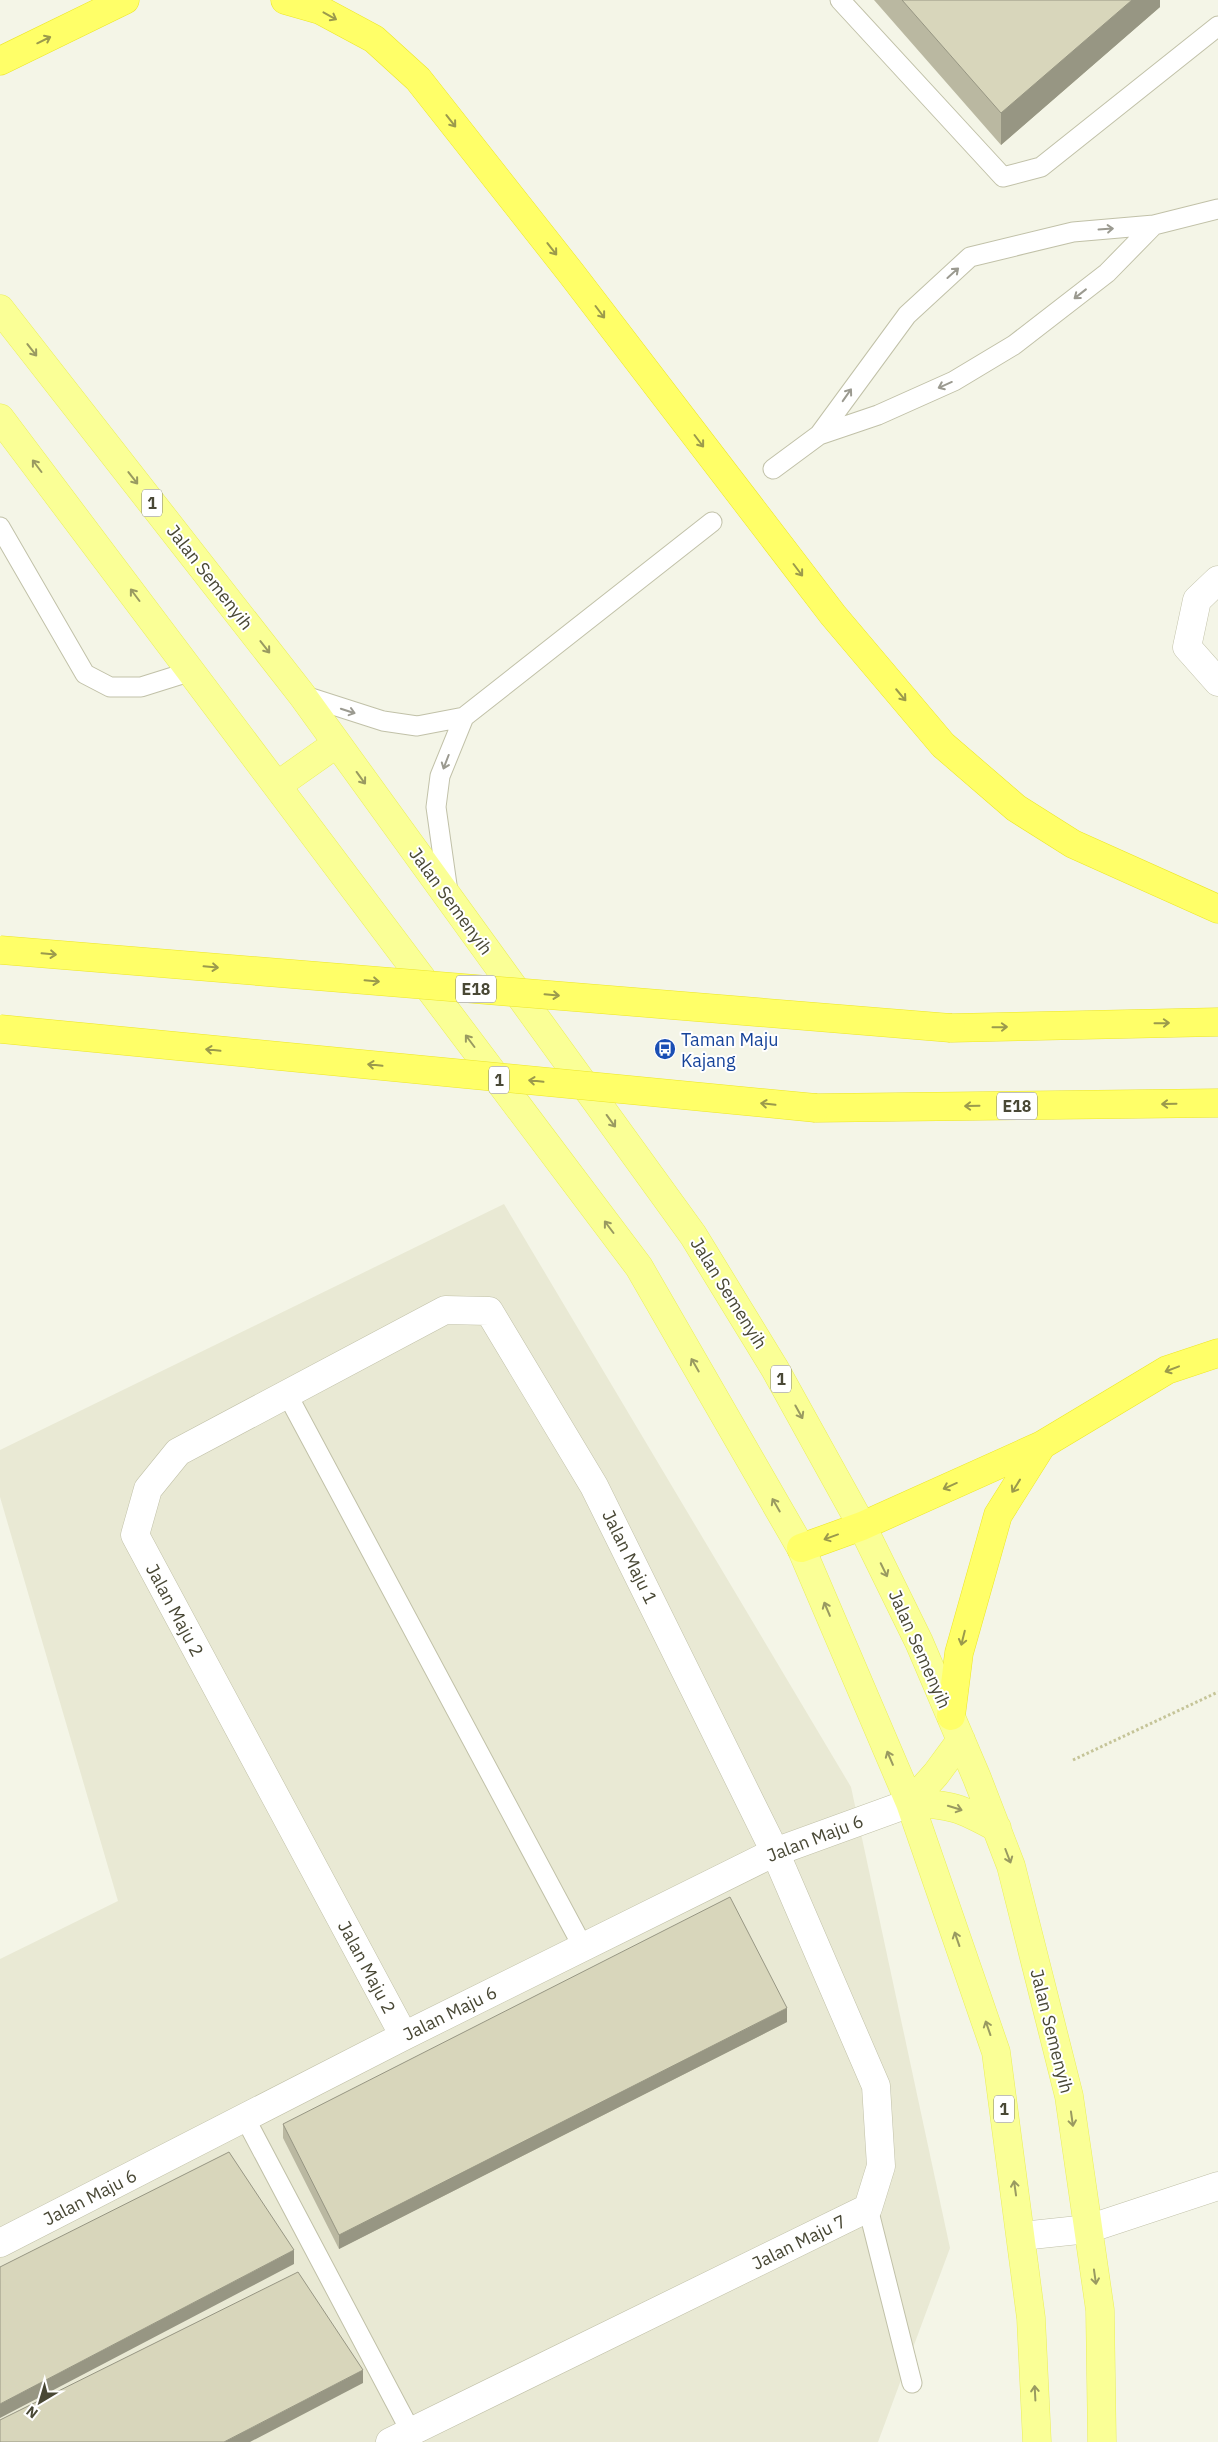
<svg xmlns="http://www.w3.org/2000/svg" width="1218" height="2442" viewBox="0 0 1218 2442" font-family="'IBM Plex Sans',sans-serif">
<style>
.residential{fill:#e9e9d4}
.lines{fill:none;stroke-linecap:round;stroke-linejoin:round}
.lane-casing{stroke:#c1c1a8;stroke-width:21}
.street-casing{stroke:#c1c1a8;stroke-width:29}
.primary-casing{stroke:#eaef5a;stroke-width:29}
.highway-casing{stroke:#ece629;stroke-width:29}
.path{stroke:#c5c498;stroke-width:3;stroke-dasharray:2.5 2.5;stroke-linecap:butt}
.lane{stroke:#fff;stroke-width:19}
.street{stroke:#fff;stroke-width:28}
.primary{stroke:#faff96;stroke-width:28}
.highway{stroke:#ffff68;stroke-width:28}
.highway-bridge-casing{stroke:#ece629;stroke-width:29;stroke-linecap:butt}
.highway-bridge{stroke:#ffff68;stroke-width:28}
.wall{fill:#bab8a1}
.shaded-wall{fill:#979683}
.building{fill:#d8d6bb;stroke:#979683}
.oneway{stroke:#9b9a4c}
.oneway2{stroke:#9b9a90}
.oneway3{stroke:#999a61}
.labels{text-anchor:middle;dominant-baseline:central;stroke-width:4;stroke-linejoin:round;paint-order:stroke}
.shield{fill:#fff;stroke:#807f72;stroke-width:1}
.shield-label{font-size:16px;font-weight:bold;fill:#494835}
.street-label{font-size:18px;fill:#494835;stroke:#fff}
.transit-label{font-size:18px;fill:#164399;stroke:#fff;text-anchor:start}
</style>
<rect width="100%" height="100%" fill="#f4f5e7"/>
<path class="residential" d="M504 1204 851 1787 950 2248 878 2442H0V1959L118 1901 0 1497V1450Z"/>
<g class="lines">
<g class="lane-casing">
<path id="lane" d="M840 0 1003 177 1041 167 1218 26
M819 435 907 315 970 257 1073 232 1154 225 1218 209
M773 469 819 435 878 415 954 381 1014 345 1107 273 1154 225
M0 527 85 674 110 687H141L192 671
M302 695 383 721 417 726 464 717 712 522
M448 892 436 807 440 776 464 717
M287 1394 583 1947
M245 2118 411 2432
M868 2208 912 2383"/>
</g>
<g class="street-casing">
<path id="street" d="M1218 580 1197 600 1187 647 1218 682
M1022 2236 1088 2229 1218 2186
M0 2243 404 2036 775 1852 910 1803
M390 2442 868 2208 881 2166 876 2086 775 1852 594 1486 489 1311 445 1310 178 1452 148 1489 135 1535 404 2036"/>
</g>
<g class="primary-casing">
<path id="primary" d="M0 309 302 695 693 1235 775 1369 862 1526 919 1642 977 1778 1011 1866 1069 2096 1100 2310 1102 2442
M0 418 639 1267 801 1548 910 1803 996 2052 1031 2318 1037 2442
M278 785 336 744
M910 1803C950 1804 961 1808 997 1828
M910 1803 936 1774 961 1740"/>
</g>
<g class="highway-casing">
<path id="highway" d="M285 0 320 10 374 39 418 79 571 273 833 615 943 745 1016 808 1073 844 1218 909
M0 61 125 0
M951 1028 1218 1022
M816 1108 1218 1103
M801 1548 862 1526 1042 1445 1167 1370 1218 1353
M951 1716 959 1653 998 1515 1042 1445"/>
</g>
<path class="path" d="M1073 1760 1218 1692"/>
<use href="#lane" class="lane"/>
<use href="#street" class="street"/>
<use href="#primary" class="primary"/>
<use href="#highway" class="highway"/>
<g class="highway-bridge-casing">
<path id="highway-bridge" d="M0 950 951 1028
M0 1029 816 1108"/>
</g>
<use href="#highway-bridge" class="highway-bridge"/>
</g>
<path class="wall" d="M874 0H1160V7L1001 145Z
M787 2022 339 2249 283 2138V2124Z"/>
<path class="shaded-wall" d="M1132 0H1160V7L1001 145V113Z
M787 2008V2022L339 2249V2235Z
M294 2250V2264L0 2418V2404Z
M363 2370V2383L250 2442H224Z"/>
<path class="building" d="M902 0H1132L1001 113Z
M730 1897 787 2008 339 2235 283 2124Z
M229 2152 294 2250 0 2404V2267Z
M298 2272 363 2370 224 2442H0V2420Z"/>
<defs><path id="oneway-shaft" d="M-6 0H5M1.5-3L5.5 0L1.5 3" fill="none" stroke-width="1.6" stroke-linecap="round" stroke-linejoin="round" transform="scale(1.25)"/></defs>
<g class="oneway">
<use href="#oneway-shaft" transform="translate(330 16) rotate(29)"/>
<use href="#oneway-shaft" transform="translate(44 40) rotate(-26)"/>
<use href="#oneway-shaft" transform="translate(451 121) rotate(52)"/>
<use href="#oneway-shaft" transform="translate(552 249) rotate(52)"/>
<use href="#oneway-shaft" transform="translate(600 312) rotate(53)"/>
<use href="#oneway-shaft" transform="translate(699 441) rotate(53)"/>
<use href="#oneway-shaft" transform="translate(798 570) rotate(53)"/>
<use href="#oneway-shaft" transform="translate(901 695) rotate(50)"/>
<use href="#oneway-shaft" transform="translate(49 954) rotate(5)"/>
<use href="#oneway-shaft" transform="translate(211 967) rotate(5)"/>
<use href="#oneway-shaft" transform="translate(372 981) rotate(5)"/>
<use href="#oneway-shaft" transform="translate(552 995) rotate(5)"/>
<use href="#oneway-shaft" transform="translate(1162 1023) rotate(-1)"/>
<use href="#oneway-shaft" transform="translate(1000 1027) rotate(-1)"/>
<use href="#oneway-shaft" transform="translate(213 1050) rotate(-174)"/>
<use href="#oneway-shaft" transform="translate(375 1065) rotate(-174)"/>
<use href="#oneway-shaft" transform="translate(536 1081) rotate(-174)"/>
<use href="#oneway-shaft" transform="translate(768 1104) rotate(-174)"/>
<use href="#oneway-shaft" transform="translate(1169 1104) rotate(179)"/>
<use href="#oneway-shaft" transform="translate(972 1106) rotate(179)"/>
<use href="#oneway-shaft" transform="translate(1172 1369) rotate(159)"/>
<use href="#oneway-shaft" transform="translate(950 1486) rotate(156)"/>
<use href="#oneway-shaft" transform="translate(1016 1486) rotate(122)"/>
<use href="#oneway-shaft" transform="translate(831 1537) rotate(160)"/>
<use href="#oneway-shaft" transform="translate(963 1638) rotate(104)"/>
</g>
<g class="oneway2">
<use href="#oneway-shaft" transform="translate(1106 229) rotate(-4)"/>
<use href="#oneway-shaft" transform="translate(953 273) rotate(-42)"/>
<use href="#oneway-shaft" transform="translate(1080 294) rotate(142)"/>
<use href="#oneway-shaft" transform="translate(945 385) rotate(156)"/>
<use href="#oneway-shaft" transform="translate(847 395) rotate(-55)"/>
<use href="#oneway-shaft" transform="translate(348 711) rotate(18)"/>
<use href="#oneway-shaft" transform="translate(446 762) rotate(111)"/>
</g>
<g class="oneway3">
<use href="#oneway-shaft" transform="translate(32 350) rotate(52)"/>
<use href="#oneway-shaft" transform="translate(37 466) rotate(-127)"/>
<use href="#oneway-shaft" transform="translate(133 478) rotate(52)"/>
<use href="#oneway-shaft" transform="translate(135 595) rotate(-127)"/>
<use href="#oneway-shaft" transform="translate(265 647) rotate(52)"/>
<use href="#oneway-shaft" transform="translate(361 778) rotate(54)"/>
<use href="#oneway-shaft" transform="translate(470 1041) rotate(-127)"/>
<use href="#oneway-shaft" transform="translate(611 1121) rotate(54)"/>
<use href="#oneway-shaft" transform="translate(609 1227) rotate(-127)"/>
<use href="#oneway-shaft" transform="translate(695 1365) rotate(-120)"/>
<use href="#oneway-shaft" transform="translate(799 1412) rotate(61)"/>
<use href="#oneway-shaft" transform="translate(776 1505) rotate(-120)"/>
<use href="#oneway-shaft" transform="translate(884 1570) rotate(64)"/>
<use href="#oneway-shaft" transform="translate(827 1609) rotate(-113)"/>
<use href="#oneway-shaft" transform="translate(890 1758) rotate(-113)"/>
<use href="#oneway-shaft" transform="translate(955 1808) rotate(17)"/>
<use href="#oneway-shaft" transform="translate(1008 1856) rotate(69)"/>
<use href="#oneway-shaft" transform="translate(957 1939) rotate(-109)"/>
<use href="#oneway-shaft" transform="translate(988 2028) rotate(-109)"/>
<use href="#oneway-shaft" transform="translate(1072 2119) rotate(82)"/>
<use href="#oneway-shaft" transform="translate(1015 2188) rotate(-98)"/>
<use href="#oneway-shaft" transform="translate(1095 2277) rotate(82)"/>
<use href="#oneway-shaft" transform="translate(1035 2393) rotate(-93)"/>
</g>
<defs>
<g id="bus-disc" transform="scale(1.125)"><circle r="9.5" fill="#1a4fb4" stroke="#fff"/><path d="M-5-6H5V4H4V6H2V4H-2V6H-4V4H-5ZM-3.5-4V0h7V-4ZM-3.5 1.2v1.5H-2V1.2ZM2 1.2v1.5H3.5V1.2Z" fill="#fff"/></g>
</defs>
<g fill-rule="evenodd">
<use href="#bus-disc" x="665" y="1049"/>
</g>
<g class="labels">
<g class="shield">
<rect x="142" y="489.5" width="20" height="27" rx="4"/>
<rect x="456" y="975.5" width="40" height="27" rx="4"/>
<rect x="489" y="1066.5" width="20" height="27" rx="4"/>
<rect x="997" y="1092.5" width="40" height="27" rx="4"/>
<rect x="771" y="1365.5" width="20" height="27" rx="4"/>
<rect x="994" y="2095.5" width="20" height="27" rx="4"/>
</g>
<g class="shield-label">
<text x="152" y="503">1</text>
<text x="476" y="989">E18</text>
<text x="499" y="1080">1</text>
<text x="1017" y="1106">E18</text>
<text x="781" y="1379">1</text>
<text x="1004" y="2109">1</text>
</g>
<g class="street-label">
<text transform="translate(210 577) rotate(52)">Jalan Semenyih</text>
<text transform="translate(451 901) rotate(54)">Jalan Semenyih</text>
<text transform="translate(729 1293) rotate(58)">Jalan Semenyih</text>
<text transform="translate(630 1557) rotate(64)">Jalan Maju 1</text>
<text transform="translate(175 1610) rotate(62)">Jalan Maju 2</text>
<text transform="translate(920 1649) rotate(66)">Jalan Semenyih</text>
<text transform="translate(815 1838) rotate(-21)">Jalan Maju 6</text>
<text transform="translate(367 1967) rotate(62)">Jalan Maju 2</text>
<text transform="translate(450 2013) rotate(-26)">Jalan Maju 6</text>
<text transform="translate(1052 2031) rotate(76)">Jalan Semenyih</text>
<text transform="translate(90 2197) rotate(-27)">Jalan Maju 6</text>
<text transform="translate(799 2242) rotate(-26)">Jalan Maju 7</text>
</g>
<g class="transit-label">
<text x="681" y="1039">Taman Maju<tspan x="681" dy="21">Kajang</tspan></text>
</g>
</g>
<g transform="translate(40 2402) rotate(218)" stroke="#ffffff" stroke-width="4" paint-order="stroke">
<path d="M0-4L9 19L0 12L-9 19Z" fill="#494835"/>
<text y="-8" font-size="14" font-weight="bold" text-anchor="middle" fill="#494835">N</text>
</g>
</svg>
